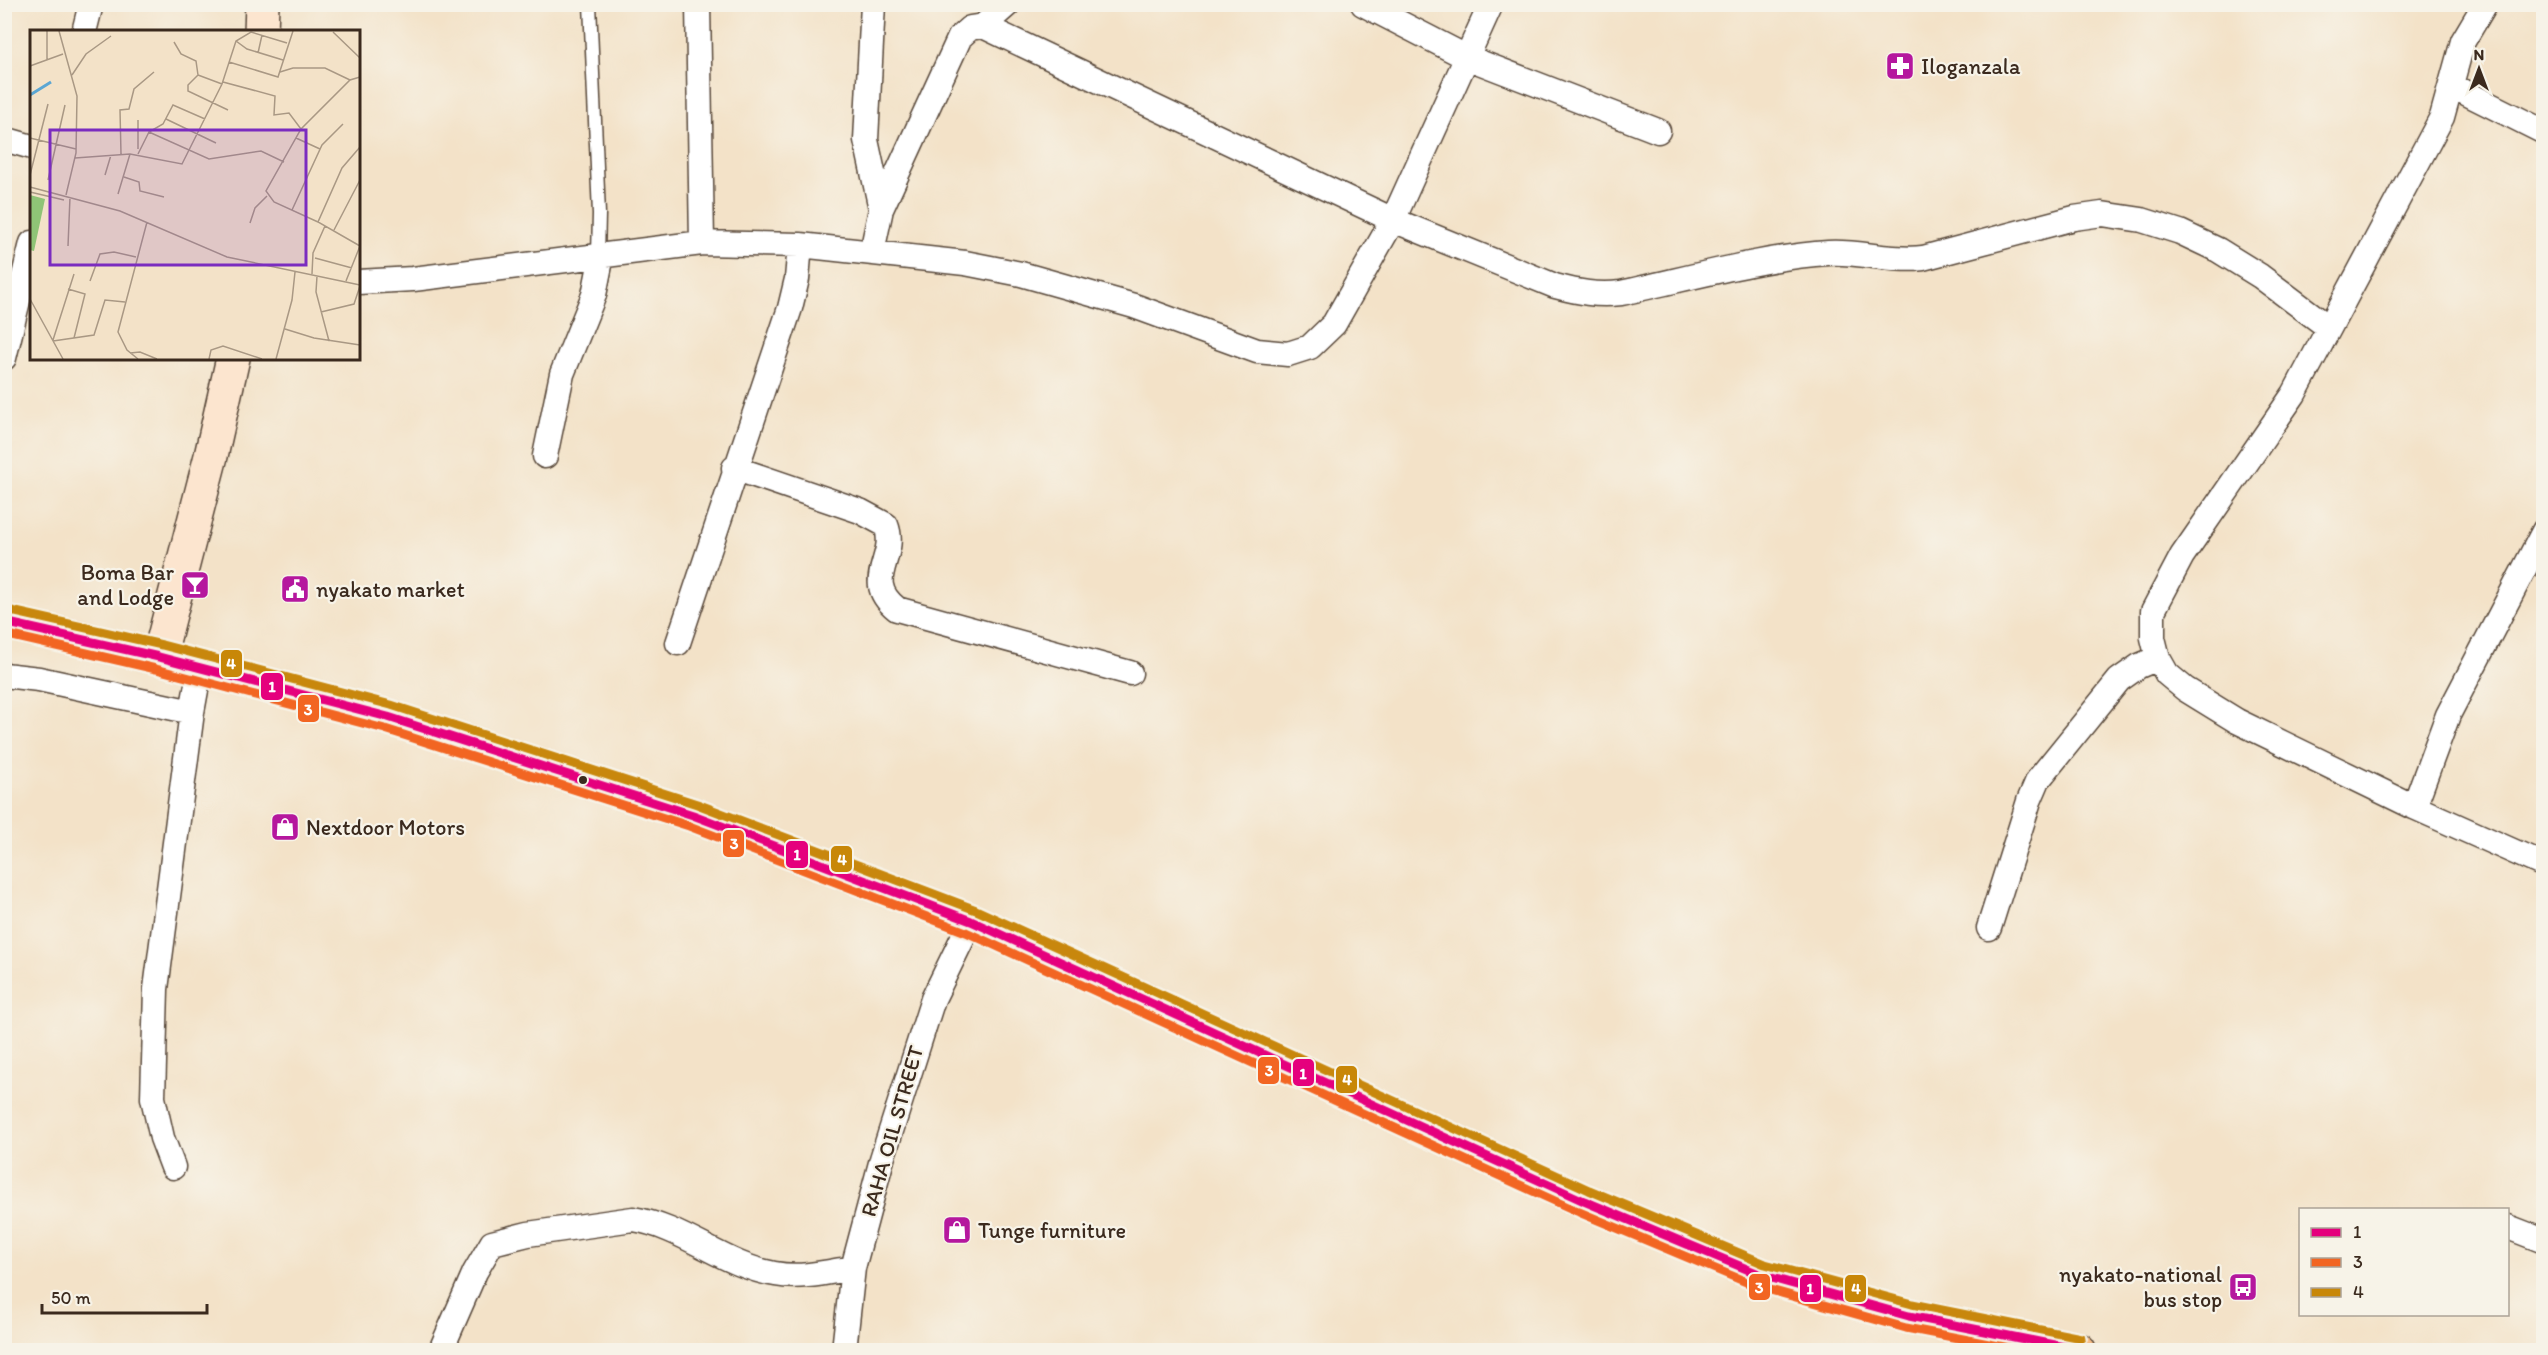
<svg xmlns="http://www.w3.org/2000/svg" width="2548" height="1355" viewBox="0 0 2548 1355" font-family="Itim,sans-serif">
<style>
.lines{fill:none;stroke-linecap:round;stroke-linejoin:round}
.lane-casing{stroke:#574638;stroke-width:15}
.street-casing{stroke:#574638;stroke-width:27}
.secondary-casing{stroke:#574638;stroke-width:36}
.highway-casing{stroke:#574638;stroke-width:36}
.lane{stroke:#fff;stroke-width:12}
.street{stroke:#fff;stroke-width:24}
.secondary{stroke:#fce5cf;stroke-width:33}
.highway{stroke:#f7be88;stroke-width:33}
.bus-1-casing{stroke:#f7f3e8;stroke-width:14}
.bus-2-casing{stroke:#f7f3e8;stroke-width:14}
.bus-3-casing{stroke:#f7f3e8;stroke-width:14}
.bus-1{stroke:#e5007d;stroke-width:9}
.bus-2{stroke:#f26522;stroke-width:9}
.bus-3{stroke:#c88708;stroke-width:9}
.bus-dot{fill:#3b2a1e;stroke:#f7f3e8;stroke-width:2}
.labels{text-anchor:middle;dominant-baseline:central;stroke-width:4.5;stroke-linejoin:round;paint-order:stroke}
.poi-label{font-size:22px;fill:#3b2a1e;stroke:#f7f3e8;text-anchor:start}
.street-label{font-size:22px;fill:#3b2a1e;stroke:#f7f3e8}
.inset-river{fill:none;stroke:#5ba6d3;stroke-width:3}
.inset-road{fill:none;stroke:#a99884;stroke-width:1.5}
.view{fill:#7b2cbf;fill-opacity:0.15;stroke:#7b2cbf;stroke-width:3}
.inset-edge{fill:none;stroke:#3b2a1e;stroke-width:3}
.line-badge{stroke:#f7f3e8;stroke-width:2}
.badge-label{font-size:16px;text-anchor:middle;font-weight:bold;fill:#fff}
</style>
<rect width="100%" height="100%" fill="#f7f3e8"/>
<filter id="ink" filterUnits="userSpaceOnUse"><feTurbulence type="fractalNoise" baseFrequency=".0167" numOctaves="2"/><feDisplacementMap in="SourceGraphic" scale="12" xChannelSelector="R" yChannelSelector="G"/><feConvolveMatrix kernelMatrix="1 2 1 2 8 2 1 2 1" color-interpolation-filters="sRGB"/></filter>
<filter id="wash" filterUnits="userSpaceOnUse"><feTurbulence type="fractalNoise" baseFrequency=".008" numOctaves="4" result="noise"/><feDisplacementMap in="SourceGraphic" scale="24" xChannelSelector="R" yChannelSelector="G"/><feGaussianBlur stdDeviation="1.35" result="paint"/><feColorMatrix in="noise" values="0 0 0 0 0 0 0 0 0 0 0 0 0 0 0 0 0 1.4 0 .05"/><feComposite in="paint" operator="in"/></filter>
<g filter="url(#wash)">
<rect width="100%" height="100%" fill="#f3e2c8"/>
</g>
<g filter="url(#ink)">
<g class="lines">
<g class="lane-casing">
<path id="lane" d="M590 4 599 214 598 256"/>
</g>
<g class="street-casing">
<path id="street" d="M698 4 702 243
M873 4 866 140 881 209
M1363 4 1466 57 1658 131
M2485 4 2463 41 2442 117 2294 394 2182 556 2153 611V638L2158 658 2167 674 2185 689 2237 721 2414 807 2544 865
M983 26 1008 4
M84 32 91 4
M2452 86 2544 132
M4 139 32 147
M872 252 881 209 960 37 970 28 983 26 1393 220 1555 286C1578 292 1597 296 1621 293 1686 279 1763 257 1828 253 1860 251 1892 262 1923 258L2074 218 2102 214 2142 220 2180 232 2218 250 2260 276 2328 327
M358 282 413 279 702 243 800 245 965 263 1021 274 1134 306 1257 351 1288 354 1310 347 1334 324 1393 220 1491 4
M4 358 32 243
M545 456 562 374 594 295 602 255
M734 468 860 511 886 525C899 558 860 580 897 609L1130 673
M678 643 790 308 797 279 800 245
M4 675 39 679 192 712
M2414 807 2448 715 2544 531
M1989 928 2029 801 2038 780 2119 680 2139 666 2158 658
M173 1167 162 1138 153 1098 156 989 192 712 200 668
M2508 1227 2544 1241
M441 1350 475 1272 492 1243 528 1234 633 1219C684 1227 724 1266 775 1274 801 1279 828 1272 853 1268
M844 1350 853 1268 882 1159 933 999 971 921"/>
</g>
<g class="secondary-casing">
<path id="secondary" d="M261 32 262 4
M159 657 211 456 233 358"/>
</g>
<g class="highway-casing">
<path id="highway" d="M4 622 159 657 388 717 693 815 971 921 1584 1201 1761 1275 1909 1316 2079 1350"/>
</g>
<use href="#lane" class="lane"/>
<use href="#street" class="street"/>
<use href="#secondary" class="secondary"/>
<use href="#highway" class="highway"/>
<g class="bus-1-casing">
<path id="bus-1" d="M4 622 159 657 388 717 693 815 971 921 1584 1201 1761 1275 1909 1316 2079 1350"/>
</g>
<g class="bus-2-casing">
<path id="bus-2" d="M4 634 156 669 385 729 689 826 966 932 1579 1212 1756 1286 1906 1328 2020 1350"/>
</g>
<g class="bus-3-casing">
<path id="bus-3" d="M7 610 162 645 391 705 697 804 976 910 1589 1190 1765 1264 1912 1304 2081 1338"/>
</g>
<use href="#bus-1" class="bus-1"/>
<use href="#bus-2" class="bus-2"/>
<use href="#bus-3" class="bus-3"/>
</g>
</g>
<defs>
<g id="pharmacy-square" transform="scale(1.5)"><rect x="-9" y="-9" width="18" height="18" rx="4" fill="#b5179e" stroke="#f7f3e8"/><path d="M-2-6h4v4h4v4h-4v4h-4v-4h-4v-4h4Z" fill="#fff"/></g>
<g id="bar-square" transform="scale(1.5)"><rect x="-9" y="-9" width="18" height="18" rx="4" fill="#b5179e" stroke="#f7f3e8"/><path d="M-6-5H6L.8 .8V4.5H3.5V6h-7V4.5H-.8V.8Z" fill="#fff"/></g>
<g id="civic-square" transform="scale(1.5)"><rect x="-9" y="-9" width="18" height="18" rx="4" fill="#b5179e" stroke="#f7f3e8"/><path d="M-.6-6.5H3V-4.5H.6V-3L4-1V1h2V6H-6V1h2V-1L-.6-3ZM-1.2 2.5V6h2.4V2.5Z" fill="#fff"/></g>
<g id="shop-square" transform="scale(1.5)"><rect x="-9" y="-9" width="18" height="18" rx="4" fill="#b5179e" stroke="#f7f3e8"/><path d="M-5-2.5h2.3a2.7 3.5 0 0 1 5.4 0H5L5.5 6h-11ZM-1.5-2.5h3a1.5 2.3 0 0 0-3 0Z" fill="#fff"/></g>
<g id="bus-square" transform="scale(1.5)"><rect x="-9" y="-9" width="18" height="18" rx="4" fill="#b5179e" stroke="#f7f3e8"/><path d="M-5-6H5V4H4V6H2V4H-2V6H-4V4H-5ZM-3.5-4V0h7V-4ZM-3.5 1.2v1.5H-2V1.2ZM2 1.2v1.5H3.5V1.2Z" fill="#fff"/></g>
</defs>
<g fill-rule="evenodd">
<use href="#pharmacy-square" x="1900" y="66"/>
<use href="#bar-square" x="195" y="585"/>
<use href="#civic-square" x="295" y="589"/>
<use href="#shop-square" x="285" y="827"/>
<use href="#shop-square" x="957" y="1230"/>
<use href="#bus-square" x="2243" y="1287"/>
</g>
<circle class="bus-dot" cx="583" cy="780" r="5"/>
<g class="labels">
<g class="poi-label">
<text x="1921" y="66">Iloganzala</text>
<text x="174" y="572" text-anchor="end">Boma Bar<tspan x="174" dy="25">and Lodge</tspan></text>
<text x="316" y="589">nyakato market</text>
<text x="306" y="827">Nextdoor Motors</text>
<text x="978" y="1230">Tunge furniture</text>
<text x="2222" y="1274" text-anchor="end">nyakato-national<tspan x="2222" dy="25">bus stop</tspan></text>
</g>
<g class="street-label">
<text transform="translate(892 1131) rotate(-74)">RAHA OIL STREET</text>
</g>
</g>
<g transform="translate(30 30)">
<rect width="330" height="330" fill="#f3e2c8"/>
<path d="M0 165 15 169 4 221 0 220Z" fill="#8fc476"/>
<path class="inset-river" d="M0 65 21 52"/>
<path class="inset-road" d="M29 1 47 66 46 123 36 165M303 2 330 28M206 11 217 19 253 30M144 12 151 24 166 31 168 45M228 23 232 5M17 30V1M199 32 248 47 263 1M0 36 33 24M250 42 263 38H295L320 50M42 45 56 24 81 6M168 45 158 55V61L198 80M168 45 192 54M193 52 245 66 244 85 259 83 271 99M136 89 186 113M108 90V119M119 102 133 94 143 75 175 89M0 108 46 119M266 108 290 119M330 117 312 138 288 192 330 216M91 124 90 80 99 79 104 59 124 42M108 124 119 102 179 129 231 121 254 132M45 128 100 124 152 134 192 54 206 11 221 2 257 13M0 145 18 74M75 145 81 125M94 147 109 152 110 161 134 167M18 150 35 75M0 157 90 181 197 227 330 255M0 162 34 170M88 164 100 124M262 180 292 115 313 94M288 192 244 172 236 161 271 99 320 50 330 47M220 193 225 178 237 166M304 200 330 150M38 216 40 167M285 228 322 238M282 244 283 223 295 196M287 246 286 262 299 311M60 251 70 224 84 222 106 227M316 251 330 216M38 259 55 264 44 308M0 269 33 329M291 282 324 274 330 256M255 299 284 308 330 315M23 310 44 244M23 311 64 305 75 270 95 272M100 323 110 322 127 329M108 329 97 320 88 302 117 192M179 329 181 320 193 316 232 329M246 329 262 270 265 242"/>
<path class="view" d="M20 100H276V235H20Z"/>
<rect width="330" height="330" class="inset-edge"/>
</g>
<g class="line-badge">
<rect x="220" y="649" width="23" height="29" rx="6" fill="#c88708"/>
<rect x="260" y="672" width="24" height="29" rx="6" fill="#e5007d"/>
<rect x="297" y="694" width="23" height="29" rx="6" fill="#f26522"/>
<rect x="722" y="829" width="23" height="29" rx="6" fill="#f26522"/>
<rect x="785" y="840" width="24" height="29" rx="6" fill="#e5007d"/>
<rect x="830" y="845" width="23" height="28" rx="6" fill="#c88708"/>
<rect x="1257" y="1056" width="23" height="29" rx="6" fill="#f26522"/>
<rect x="1292" y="1058" width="23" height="29" rx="6" fill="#e5007d"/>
<rect x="1335" y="1065" width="23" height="29" rx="6" fill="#c88708"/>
<rect x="1748" y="1273" width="23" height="28" rx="6" fill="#f26522"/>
<rect x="1799" y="1274" width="23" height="29" rx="6" fill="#e5007d"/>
<rect x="1844" y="1274" width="23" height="29" rx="6" fill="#c88708"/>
</g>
<g class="badge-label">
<text x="231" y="669">4</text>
<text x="272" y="692">1</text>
<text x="308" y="715">3</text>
<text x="734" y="849">3</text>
<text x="797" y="860">1</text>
<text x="842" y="865">4</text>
<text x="1269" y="1076">3</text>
<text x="1303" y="1079">1</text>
<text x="1347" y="1085">4</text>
<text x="1759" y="1293">3</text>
<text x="1810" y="1294">1</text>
<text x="1856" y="1294">4</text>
</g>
<rect width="2548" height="1355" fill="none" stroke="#f7f3e8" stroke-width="24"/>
<rect x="2299" y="1208" width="210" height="108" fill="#f7f3e8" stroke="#aca397" stroke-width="1.5"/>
<rect x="2311" y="1228" width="30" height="9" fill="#e5007d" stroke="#aca397" stroke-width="1.5"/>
<text x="2353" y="1238" font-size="18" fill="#3b2a1e">1</text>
<rect x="2311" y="1258" width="30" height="9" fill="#f26522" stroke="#aca397" stroke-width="1.5"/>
<text x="2353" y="1268" font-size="18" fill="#3b2a1e">3</text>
<rect x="2311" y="1288" width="30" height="9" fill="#c88708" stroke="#aca397" stroke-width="1.5"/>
<text x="2353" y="1298" font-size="18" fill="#3b2a1e">4</text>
<g transform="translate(2479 69)" stroke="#f7f3e8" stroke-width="4.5" paint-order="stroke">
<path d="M0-4.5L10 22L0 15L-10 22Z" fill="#3b2a1e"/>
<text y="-9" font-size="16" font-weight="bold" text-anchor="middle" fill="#3b2a1e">N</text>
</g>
<path d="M42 1304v9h165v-9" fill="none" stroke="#3b2a1e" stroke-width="3"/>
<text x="51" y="1304" font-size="18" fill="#3b2a1e" stroke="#f7f3e8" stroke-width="4.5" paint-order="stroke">50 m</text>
</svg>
